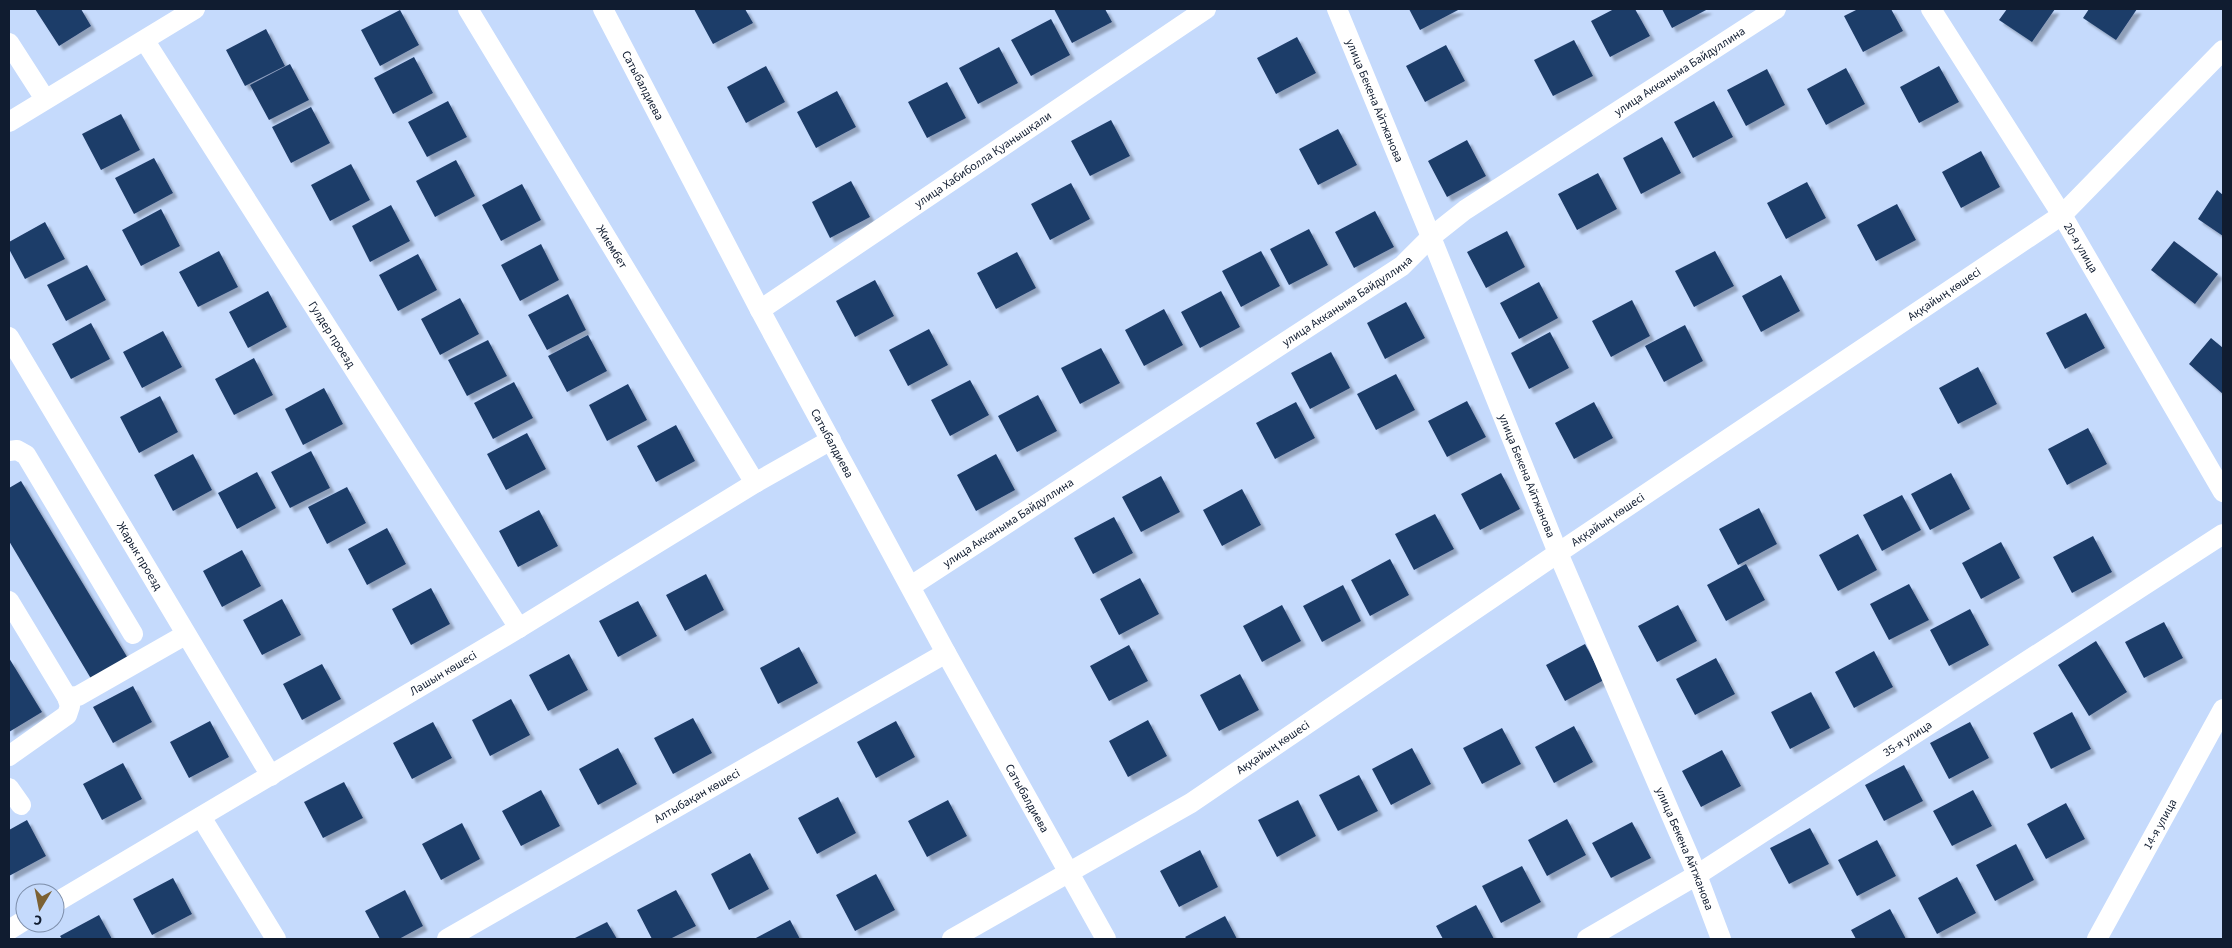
<svg xmlns="http://www.w3.org/2000/svg" width="2232" height="948" viewBox="0 0 2232 948" font-family="'Source Sans 3',sans-serif">
<style>
.building{fill:#1f3c69;filter:url(#shadow)}
.lines{fill:none;stroke-linecap:round;stroke-linejoin:round}
.minor{stroke:#fff;stroke-width:20}
.labels{text-anchor:middle;dominant-baseline:central;stroke-width:5;stroke-linejoin:round;paint-order:stroke}
.street-label{font-size:12px;fill:#101c30;stroke:#c5dafc}
</style>
<defs>
<filter id="shadow"><feDropShadow dx="4.5" dy="4.5" stdDeviation="1" flood-color="#0004"/></filter>
</defs>
<rect width="100%" height="100%" fill="#c5dafc"/>
<path class="building" d="M35 9H81L91 26 59 46Z
M694 9H745L753 23 713 44Z
M1054 9H1105L1112 22 1072 43Z
M1409 9H1460L1420 30Z
M1614 9H1635L1650 36 1610 57 1591 21Z
M1662 9H1708L1672 28Z
M1858 9H1891L1903 31 1863 52 1844 16Z
M2007 9H2055L2032 42 1999 20Z
M2089 9H2137L2116 40 2083 18Z
M400 10 419 45 380 66 361 30Z
M1051 19 1070 55 1031 76 1011 40Z
M266 29 285 66 245 86 226 50Z
M1297 37 1316 73 1276 94 1257 58Z
M1574 40 1593 76 1553 96 1534 60Z
M1446 45 1465 81 1425 102 1406 66Z
M999 47 1018 83 978 104 959 68Z
M414 57 433 93 393 114 374 78Z
M290 64 309 100 269 120 250 85Z
M766 66 785 102 746 123 727 87Z
M1939 66 1959 102 1919 123 1900 87Z
M1846 68 1865 104 1826 125 1807 89Z
M1767 69 1785 105 1746 126 1727 90Z
M947 82 966 118 927 138 908 102Z
M837 91 856 127 816 148 797 112Z
M448 101 467 137 427 157 408 122Z
M1714 101 1733 137 1693 158 1674 122Z
M311 107 330 143 291 163 272 127Z
M121 114 140 150 101 170 82 134Z
M1111 120 1130 156 1090 176 1071 141Z
M1338 129 1357 165 1318 185 1299 149Z
M1662 137 1681 173 1641 194 1623 158Z
M1467 140 1486 176 1447 197 1428 161Z
M1981 151 2000 187 1961 208 1942 172Z
M154 158 173 193 134 214 115 178Z
M456 160 475 196 435 217 416 181Z
M351 164 370 200 330 221 311 185Z
M1598 173 1617 209 1577 230 1558 194Z
M851 181 870 217 830 238 812 202Z
M1807 182 1826 218 1786 239 1767 203Z
M1071 183 1090 219 1050 240 1031 204Z
M522 184 541 220 501 241 482 205Z
M2217 190 2223 195V236L2198 219Z
M1897 204 1916 240 1876 261 1857 225Z
M391 205 410 241 370 262 352 226Z
M161 209 180 246 141 266 122 230Z
M1375 211 1394 247 1354 268 1335 232Z
M45 222 65 259 25 279 9 249V242Z
M1309 229 1328 265 1289 285 1270 249Z
M1507 231 1525 267 1486 288 1467 252Z
M2174 241 2218 274 2195 304 2151 270Z
M541 244 559 280 520 301 501 265Z
M219 251 238 287 198 307 179 272Z
M1261 251 1280 286 1241 307 1222 271Z
M1715 251 1734 286 1694 307 1675 271Z
M1017 252 1036 288 996 309 977 273Z
M418 254 437 290 398 311 379 275Z
M87 265 106 300 66 321 47 285Z
M1781 275 1800 311 1761 332 1742 296Z
M875 280 894 316 855 337 836 301Z
M1539 282 1558 318 1519 339 1500 303Z
M268 291 287 327 248 348 229 312Z
M1221 291 1240 327 1200 348 1181 312Z
M568 294 586 330 547 350 528 315Z
M460 298 479 334 440 355 421 319Z
M1632 300 1650 336 1611 357 1592 321Z
M1406 302 1425 338 1385 359 1367 323Z
M1164 309 1183 345 1144 366 1125 330Z
M2086 313 2105 348 2065 369 2046 333Z
M91 323 110 359 71 379 52 344Z
M1685 325 1703 361 1664 382 1645 346Z
M929 329 948 365 908 386 889 350Z
M163 331 182 367 142 388 123 352Z
M1550 332 1569 368 1529 389 1511 353Z
M588 335 607 371 567 392 548 356Z
M2211 338 2223 348V394L2189 364Z
M488 340 507 376 467 396 448 360Z
M1101 348 1120 383 1080 404 1061 368Z
M1331 352 1350 388 1310 409 1291 373Z
M254 358 273 395 234 415 215 379Z
M1978 367 1997 404 1958 424 1939 388Z
M1396 374 1415 410 1376 430 1357 394Z
M970 380 989 415 950 436 931 400Z
M514 382 533 418 493 439 474 403Z
M628 384 647 420 607 441 589 405Z
M324 388 343 424 303 445 285 409Z
M1038 395 1057 431 1017 452 998 416Z
M160 396 178 432 139 453 120 417Z
M1467 401 1486 437 1447 457 1428 421Z
M1296 402 1315 438 1275 459 1256 423Z
M1594 402 1613 438 1574 459 1555 423Z
M676 425 695 461 656 482 637 446Z
M2088 428 2107 464 2067 485 2048 449Z
M527 433 546 469 506 490 487 454Z
M311 451 330 488 290 508 271 472Z
M193 454 212 490 173 511 154 475Z
M996 454 1015 490 976 511 957 475Z
M257 472 276 508 237 529 218 493Z
M1501 473 1520 509 1480 530 1461 494Z
M1951 473 1970 509 1930 530 1911 494Z
M1161 476 1180 512 1141 532 1122 497Z
M21 481 129 660 93 682 9 541V488Z
M347 487 366 523 327 544 308 507Z
M1242 489 1261 525 1222 546 1203 510Z
M1902 495 1921 530 1882 551 1863 515Z
M1759 508 1777 544 1738 565 1719 529Z
M539 510 558 546 518 567 499 531Z
M1435 514 1454 549 1414 570 1395 534Z
M1114 517 1133 553 1093 574 1074 538Z
M387 528 406 564 367 585 348 549Z
M1858 534 1877 570 1838 591 1819 555Z
M2093 536 2112 572 2072 593 2053 557Z
M2001 542 2020 578 1981 599 1962 563Z
M242 550 261 586 222 607 203 571Z
M1390 559 1409 595 1370 616 1351 580Z
M1746 564 1765 600 1726 621 1707 585Z
M706 574 724 610 685 631 666 595Z
M1140 578 1159 614 1119 635 1100 599Z
M1909 584 1929 620 1889 640 1870 604Z
M1343 585 1361 621 1322 642 1303 606Z
M431 588 450 624 411 645 392 609Z
M282 599 301 635 262 655 243 620Z
M638 601 657 636 618 657 599 621Z
M1282 605 1301 641 1262 662 1243 626Z
M1678 605 1697 641 1657 662 1638 626Z
M1970 609 1989 645 1949 666 1930 630Z
M2164 622 2183 658 2144 678 2125 642Z
M2096 641 2127 692 2089 716 2058 665Z
M1585 644 1604 680 1565 701 1546 665Z
M1129 645 1148 681 1109 701 1090 666Z
M799 647 818 683 778 704 760 668Z
M1874 651 1893 687 1854 708 1835 672Z
M569 654 588 690 548 711 529 675Z
M9 658 42 712 9 732Z
M1716 658 1735 694 1695 715 1676 679Z
M322 664 341 699 302 720 283 684Z
M1240 674 1259 710 1219 731 1200 695Z
M133 686 152 722 113 743 93 707Z
M1811 692 1830 728 1790 749 1771 712Z
M511 699 530 735 490 756 472 720Z
M2072 712 2091 749 2051 769 2033 733Z
M693 718 712 753 673 774 654 738Z
M1148 720 1167 756 1128 777 1109 741Z
M210 721 229 757 189 778 170 742Z
M896 721 915 757 876 778 857 742Z
M433 722 452 758 412 779 393 743Z
M1970 722 1989 758 1949 779 1930 743Z
M1574 726 1593 762 1554 783 1535 747Z
M1502 728 1521 764 1482 784 1463 748Z
M618 748 637 784 598 805 579 769Z
M1412 748 1431 784 1391 805 1372 769Z
M1722 750 1741 786 1701 807 1682 771Z
M123 763 142 799 102 820 83 784Z
M1904 765 1923 801 1884 821 1865 785Z
M1359 775 1378 811 1338 831 1319 795Z
M344 782 363 818 323 838 304 802Z
M541 790 560 826 521 846 502 811Z
M1973 790 1992 826 1952 846 1933 811Z
M838 797 856 833 817 854 798 818Z
M948 800 967 836 927 857 908 821Z
M1298 800 1316 836 1277 857 1258 820Z
M2066 803 2085 839 2046 859 2027 824Z
M1567 819 1586 855 1547 876 1528 840Z
M27 820 46 856 9 876V830Z
M1632 822 1651 858 1611 878 1592 843Z
M462 823 480 859 441 880 422 844Z
M1810 828 1829 864 1789 884 1770 848Z
M1877 840 1896 876 1857 896 1838 860Z
M2016 844 2034 880 1995 901 1976 865Z
M1200 850 1218 887 1179 907 1160 871Z
M750 853 769 889 729 910 711 874Z
M1522 866 1541 902 1501 923 1482 886Z
M876 874 895 910 855 931 836 895Z
M1957 877 1976 913 1937 934 1918 898Z
M173 878 192 914 152 935 133 899Z
M405 890 423 926 399 939H380L365 911Z
M676 890 696 926 670 939H652L637 910Z
M1476 905 1494 939H1443L1436 926Z
M1890 909 1906 939H1856L1851 930Z
M99 915 112 939H62L60 936Z
M1225 916 1237 939H1187L1185 937Z
M790 920 800 939H754Z
M607 922 617 939H573Z"/>
<g class="lines">
<g class="minor">
<path id="s1" d="M468 9 755 483"/>
<path id="s2" d="M603 9 760 310 946 653 1106 939"/>
<path id="s3" d="M1337 9 1431 237 1558 553 1697 875 1721 939"/>
<path id="s4" d="M1931 9 2062 215 2223 492"/>
<path id="s5" d="M145 41 519 628"/>
<path d="M9 43 45 99"/>
<path d="M9 122 195 9"/>
<path id="s6" d="M760 310 1206 9"/>
<path id="s7" d="M9 337 271 776"/>
<path d="M9 451 17 450 26 455 133 634"/>
<path id="s8" d="M911 586 1402 266 1431 237 1465 210 1776 9"/>
<path d="M9 601 67 697 70 706 67 715 9 756"/>
<path d="M67 697 78 696 185 635"/>
<path d="M9 788 21 805"/>
<path d="M201 817 276 939"/>
<path id="s9" d="M55 903 519 628 755 483 831 440"/>
<path d="M9 930 25 920"/>
<path id="s10" d="M447 939 946 653"/>
<path id="s11" d="M952 939 1191 803 1558 553 2062 215 2223 50"/>
<path id="s12" d="M1587 939 1697 875 2223 534"/>
<path id="s13" d="M2097 939 2223 709"/>
</g>
</g>
<g class="labels">
<g class="street-label">
<text stroke="none"><textPath href="#s8" startOffset="926">улица Акканыма Байдуллина</textPath></text>
<text stroke="none"><textPath href="#s2" startOffset="86">Сатыбалдиева</textPath></text>
<text stroke="none"><textPath href="#s3" startOffset="99">улица Бекена Айтжанова</textPath></text>
<text stroke="none"><textPath href="#s6" startOffset="269">улица Хабиболла Қуанышқали</textPath></text>
<text stroke="none"><textPath href="#s1" startOffset="278">Жиембет</textPath></text>
<text stroke="none"><textPath href="#s4" startOffset="282">20-я улица</textPath></text>
<text stroke="none"><textPath href="#s11" startOffset="1184">Аққайың көшесі</textPath></text>
<text stroke="none"><textPath href="#s8" startOffset="521">улица Акканыма Байдуллина</textPath></text>
<text stroke="none"><textPath href="#s5" startOffset="348">Гулдер проезд</textPath></text>
<text stroke="none"><textPath href="#s2" startOffset="491">Сатыбалдиева</textPath></text>
<text stroke="none"><textPath href="#s3" startOffset="504">улица Бекена Айтжанова</textPath></text>
<text stroke="none"><textPath href="#s11" startOffset="779">Аққайың көшесі</textPath></text>
<text stroke="none"><textPath href="#s8" startOffset="116">улица Акканыма Байдуллина</textPath></text>
<text stroke="none"><textPath href="#s7" startOffset="255">Жарык проезд</textPath></text>
<text stroke="none"><textPath href="#s9" startOffset="451">Лашын көшесі</textPath></text>
<text stroke="none"><textPath href="#s12" startOffset="378">35-я улица</textPath></text>
<text stroke="none"><textPath href="#s11" startOffset="374">Аққайың көшесі</textPath></text>
<text stroke="none"><textPath href="#s10" startOffset="288">Алтыбақан көшесі</textPath></text>
<text stroke="none"><textPath href="#s2" startOffset="896">Сатыбалдиева</textPath></text>
<text stroke="none"><textPath href="#s13" startOffset="131">14-я улица</textPath></text>
<text stroke="none"><textPath href="#s3" startOffset="909">улица Бекена Айтжанова</textPath></text>
</g>
</g>
<rect width="2232" height="948" fill="none" stroke="#101c30" stroke-width="20"/>
<g transform="translate(40 908) rotate(190)"><circle r="24" fill="#c5dafc" stroke="#7d8eaa"/>
<path d="M0-4L9 19L0 12L-9 19Z" fill="#7c6133"/>
<text y="-8" font-size="14" font-weight="bold" text-anchor="middle" fill="#101c30">С</text>
</g>
</svg>
